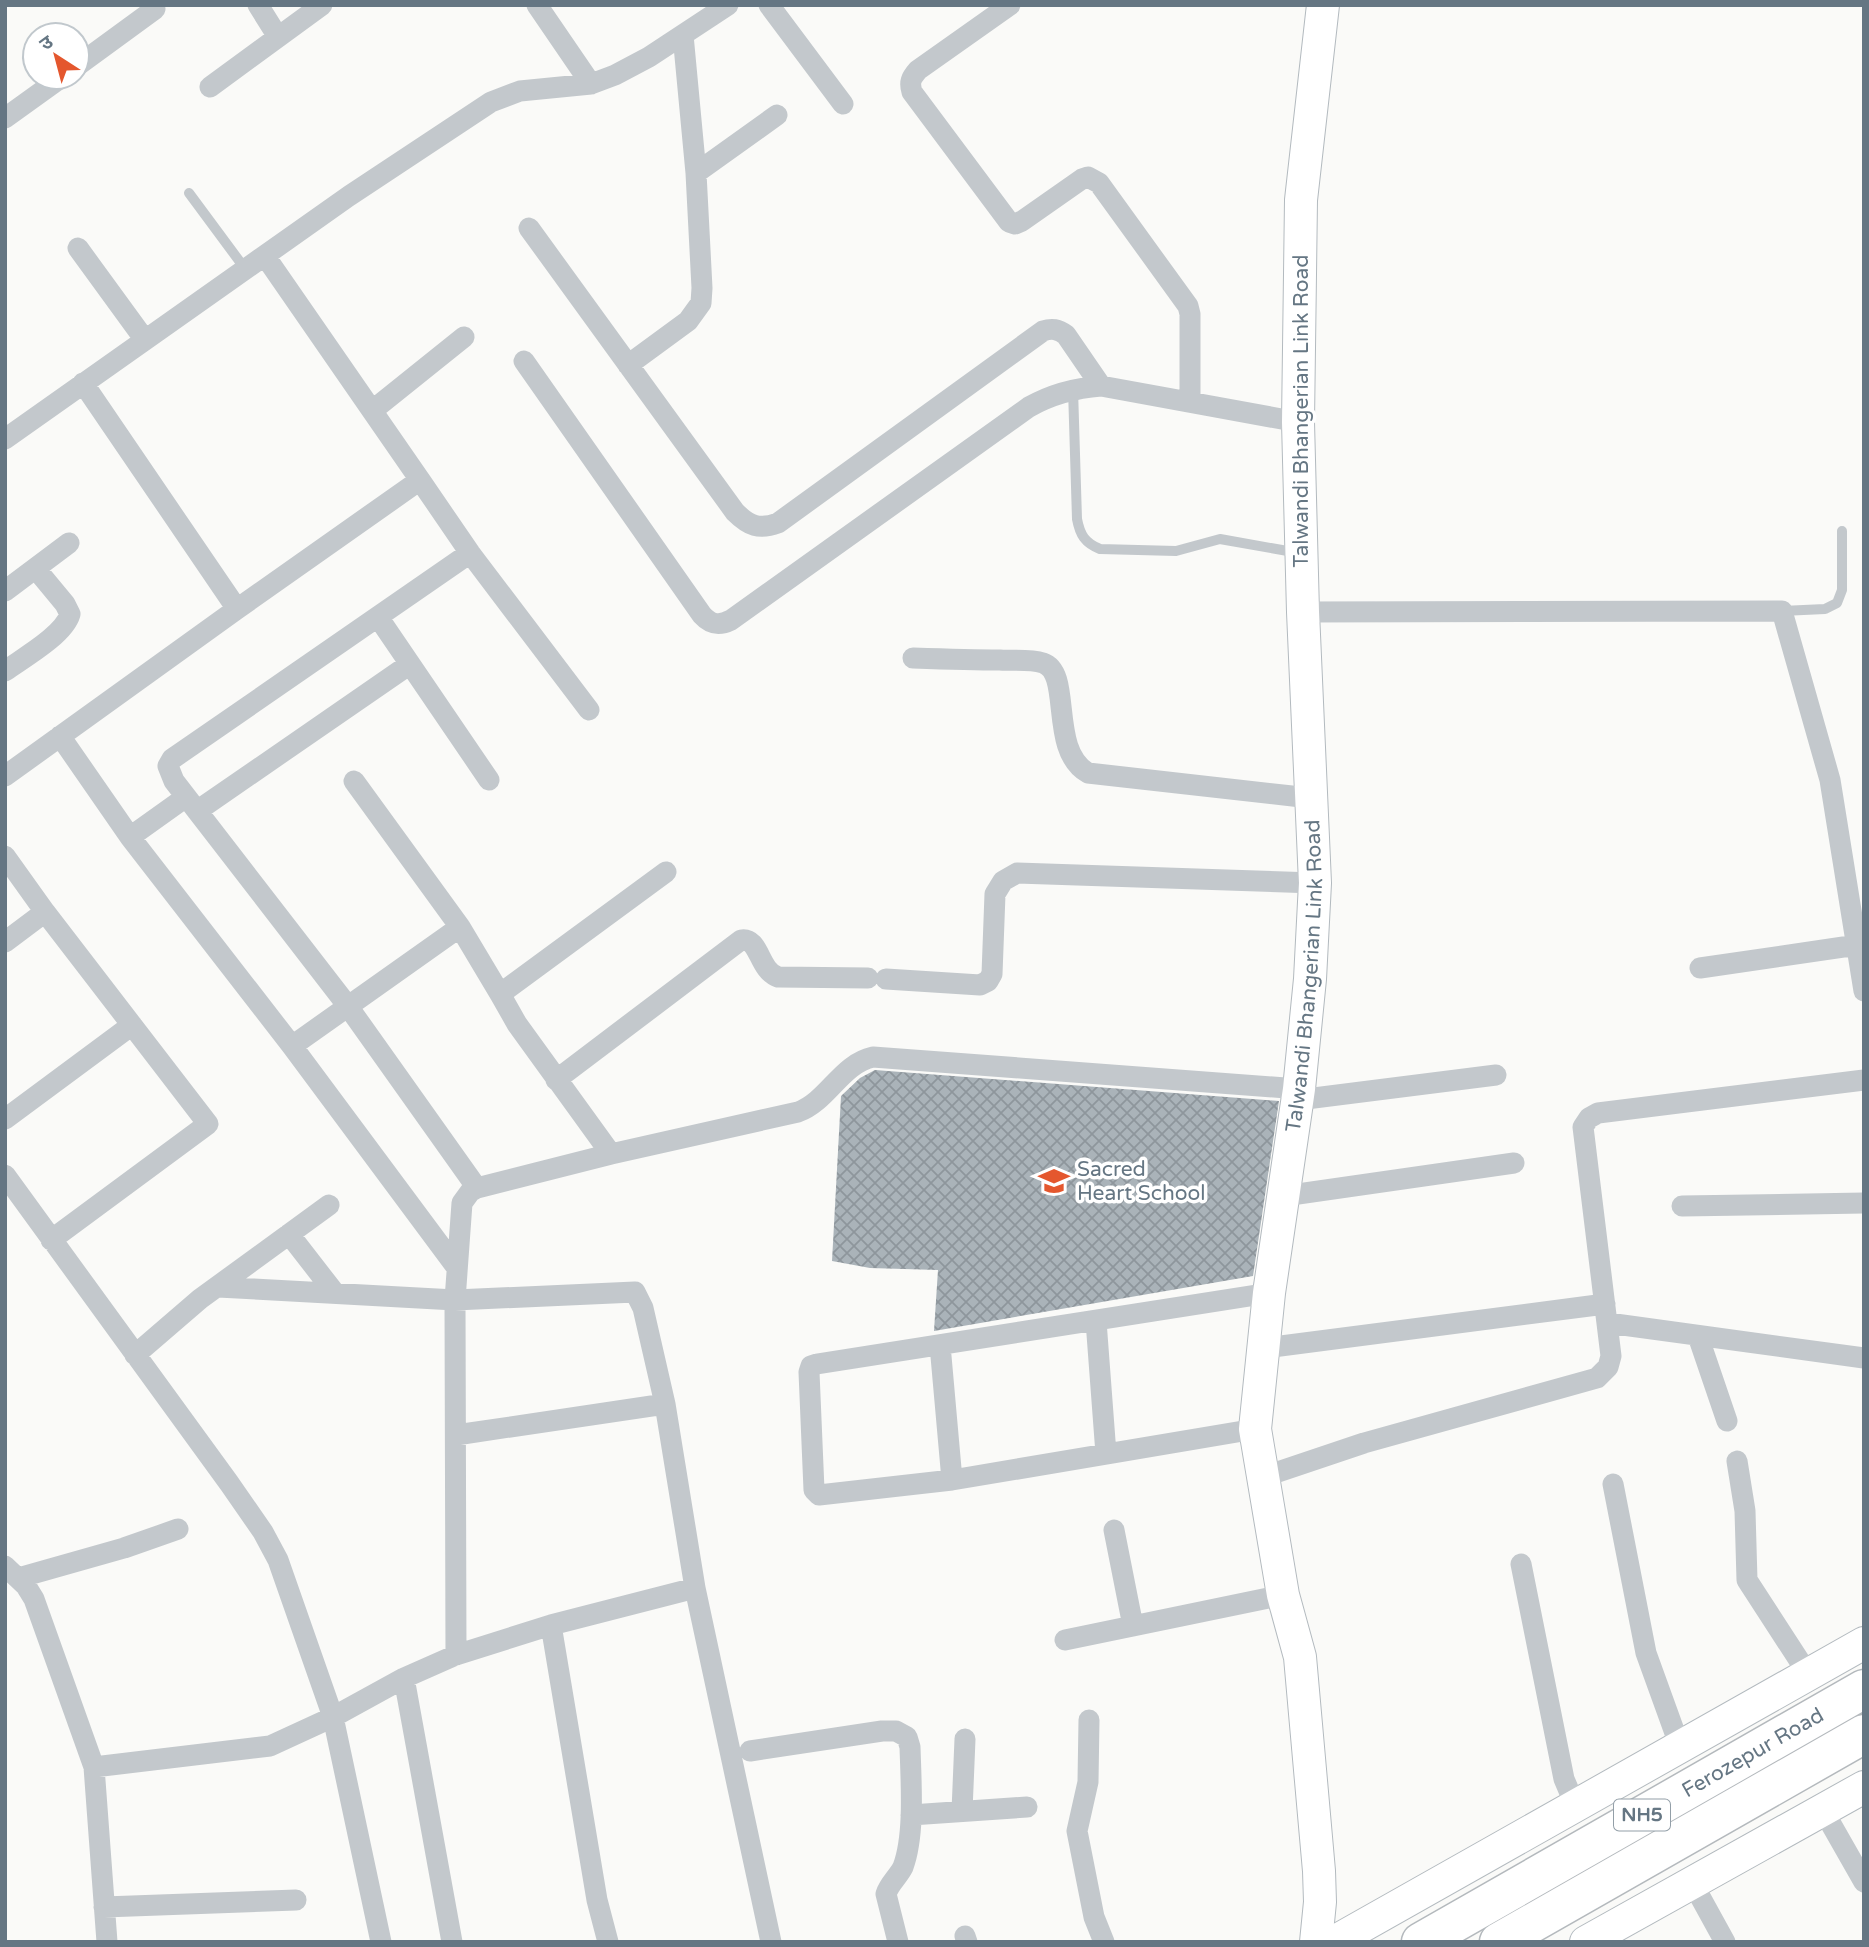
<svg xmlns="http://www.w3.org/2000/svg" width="1869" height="1947" viewBox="0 0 1869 1947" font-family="'Varela Round','Noto Sans Devanagari',sans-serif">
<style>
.building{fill:url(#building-cross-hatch)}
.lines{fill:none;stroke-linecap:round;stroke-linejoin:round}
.secondary-casing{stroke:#b3babf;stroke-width:34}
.highway-casing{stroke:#b4b9bd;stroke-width:41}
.lane{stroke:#c3c8cc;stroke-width:10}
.street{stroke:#c3c8cc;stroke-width:21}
.secondary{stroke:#fff;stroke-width:32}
.highway{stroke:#fff;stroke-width:38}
.labels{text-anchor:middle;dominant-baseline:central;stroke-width:7;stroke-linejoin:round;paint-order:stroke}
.shield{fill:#fff;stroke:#939fa8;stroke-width:2}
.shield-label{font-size:19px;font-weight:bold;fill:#657683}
.street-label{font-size:21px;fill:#657683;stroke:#fff}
.poi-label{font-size:21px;fill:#657683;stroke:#fff;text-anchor:start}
</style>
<defs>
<pattern id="building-cross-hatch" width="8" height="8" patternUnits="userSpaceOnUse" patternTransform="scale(1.75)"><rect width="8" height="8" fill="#aab3b9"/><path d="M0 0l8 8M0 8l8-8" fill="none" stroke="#8e969c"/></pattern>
</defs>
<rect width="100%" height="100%" fill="#fafaf8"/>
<path class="building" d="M875 1070 1279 1101 1253 1276 934 1331 938 1270 870 1268 832 1261 841 1096 860 1078Z"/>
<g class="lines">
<g class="secondary-casing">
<g id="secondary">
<path id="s1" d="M1316 1942 1320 1902 1319 1871 1300 1657 1283 1595 1255 1429 1269 1293 1299 1089 1310 979 1315 883 1303 612 1298 422 1301 200 1323 5"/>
<path d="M1334 1942 1864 1643"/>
<path d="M1586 1942 1864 1787"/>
</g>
</g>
<g class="highway-casing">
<g id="highway">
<path id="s2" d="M1421 1942 1864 1689"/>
<path d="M1499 1942 1864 1734"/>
</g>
</g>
<path class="lane" d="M189 193 246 270
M1073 389 1077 519C1080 535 1085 543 1100 549L1176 551 1220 539 1299 553
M1782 611 1825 609 1837 603 1842 590V531"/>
<path class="street" d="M258 5 278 37
M537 5 591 84
M769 5 843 104
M1010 5 918 70C911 78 909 82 912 92L1009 222 1015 224 1022 221 1082 179 1088 177 1099 183 1188 306 1190 314V402
M77 66 155 9 152 5
M210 87 322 5
M5 118 62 77
M696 173 777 115
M529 228 735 512C749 526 759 530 778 523L1043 331C1052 328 1058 329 1066 335L1101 386
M78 248 145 340
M265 256 420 480
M524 361 702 615C711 625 719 626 731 620L1029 407C1052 394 1075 388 1101 386L1298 422
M628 365 688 321 701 303 702 288 696 173 683 35
M83 383 237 609
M373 410 464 337
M5 439 349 196 491 102 520 91 591 84 615 75 649 57 728 5
M470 553 172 759 168 766 174 781 347 1005 477 1188
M5 591 69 543
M1303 612 1782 611 1830 780 1864 991
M378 617 489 780
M913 658C942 659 971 660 1000 660 1014 661 1030 659 1043 663 1073 673 1048 750 1088 773L1310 798
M5 671C23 658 64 635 70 614L65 604 36 569
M60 736 130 837 292 1046 457 1268
M5 776 237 609 420 480 470 553 589 710
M197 811 410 664
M130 837 186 797
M5 856 45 912
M460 927 500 994
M5 942 45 912 208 1124 51 1240
M1700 968 1857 945
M886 979 980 985 988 981 992 974 995 894 1003 881 1017 873 1315 883
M292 1046 460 927 354 781
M556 1080 741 940C760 937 758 970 778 977L868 978
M1298 1100 1496 1075
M5 1119 132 1025
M611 1154 517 1024 500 994 666 872
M5 1175 229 1483 263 1532 278 1560 333 1717 381 1942
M1284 1196 1514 1163
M1682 1206 1864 1203
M289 1234 334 1292
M218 1287 455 1300 635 1292 643 1308 665 1404
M1096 1321 1106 1454
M1608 1323 1864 1358
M1698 1336 1727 1421
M940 1345 952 1480
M1265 1348 1605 1304
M135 1355 200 1299 329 1205
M1255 1429 952 1480 819 1495 814 1490 809 1372 811 1366 817 1364 1269 1293
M456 1435 665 1404 695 1588
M1737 1461 1745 1511 1747 1580 1808 1674
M1263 1477 1364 1443 1597 1378 1608 1367 1611 1356 1583 1127 1589 1118 1598 1113 1864 1080
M1613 1484 1646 1653 1680 1747
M1114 1530 1133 1626
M1521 1564 1564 1779 1575 1805
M5 1566 26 1586 34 1599 94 1767 107 1942
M18 1578 124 1548 178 1529
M551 1625 597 1900 608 1942
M1065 1640 1283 1595
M456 1655 455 1300 462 1203 470 1192 477 1188 611 1154 798 1112C828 1101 841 1064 873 1057L1299 1089
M404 1678 452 1942
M1089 1720 1088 1782 1077 1831 1094 1917 1104 1942
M750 1751 882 1731H896L907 1737 910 1747C911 1782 915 1835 903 1867 898 1877 889 1884 886 1894L898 1942
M94 1767 270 1746 333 1717 404 1678 456 1655 551 1625 695 1588 771 1942
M1823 1810 1864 1882
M962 1811 965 1739
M911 1815 1027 1807
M1692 1882 1725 1942
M104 1907 296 1900
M965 1936 967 1942"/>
<use href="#secondary" class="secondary"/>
<use href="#highway" class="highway"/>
</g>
<defs>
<g id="school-bare" transform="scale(2.415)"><path d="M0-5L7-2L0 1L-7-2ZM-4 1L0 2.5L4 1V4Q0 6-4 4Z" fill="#e4572e" stroke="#fff" stroke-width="2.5" paint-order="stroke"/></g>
</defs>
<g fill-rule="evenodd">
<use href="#school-bare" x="1054" y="1181"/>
</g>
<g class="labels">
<rect class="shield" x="1614" y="1799.5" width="56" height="31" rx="5"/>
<g class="shield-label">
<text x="1642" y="1815">NH5</text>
</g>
<g class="street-label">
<text transform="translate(1301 411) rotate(-90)">Talwandi Bhangerian Link Road</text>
<text stroke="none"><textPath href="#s1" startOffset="975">Talwandi Bhangerian Link Road</textPath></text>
<text stroke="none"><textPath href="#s2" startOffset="382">Ferozepur Road</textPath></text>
</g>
<g class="poi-label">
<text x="1077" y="1169">Sacred<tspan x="1077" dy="24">Heart School</tspan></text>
</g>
</g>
<rect width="1869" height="1947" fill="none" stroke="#657683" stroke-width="14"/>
<g transform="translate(56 56) rotate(324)"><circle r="33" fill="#ffffff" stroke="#c1c8cd" stroke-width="2"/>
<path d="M0-5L12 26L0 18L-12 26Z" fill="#e4572e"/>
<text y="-10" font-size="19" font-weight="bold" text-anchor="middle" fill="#657683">उ</text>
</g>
</svg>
